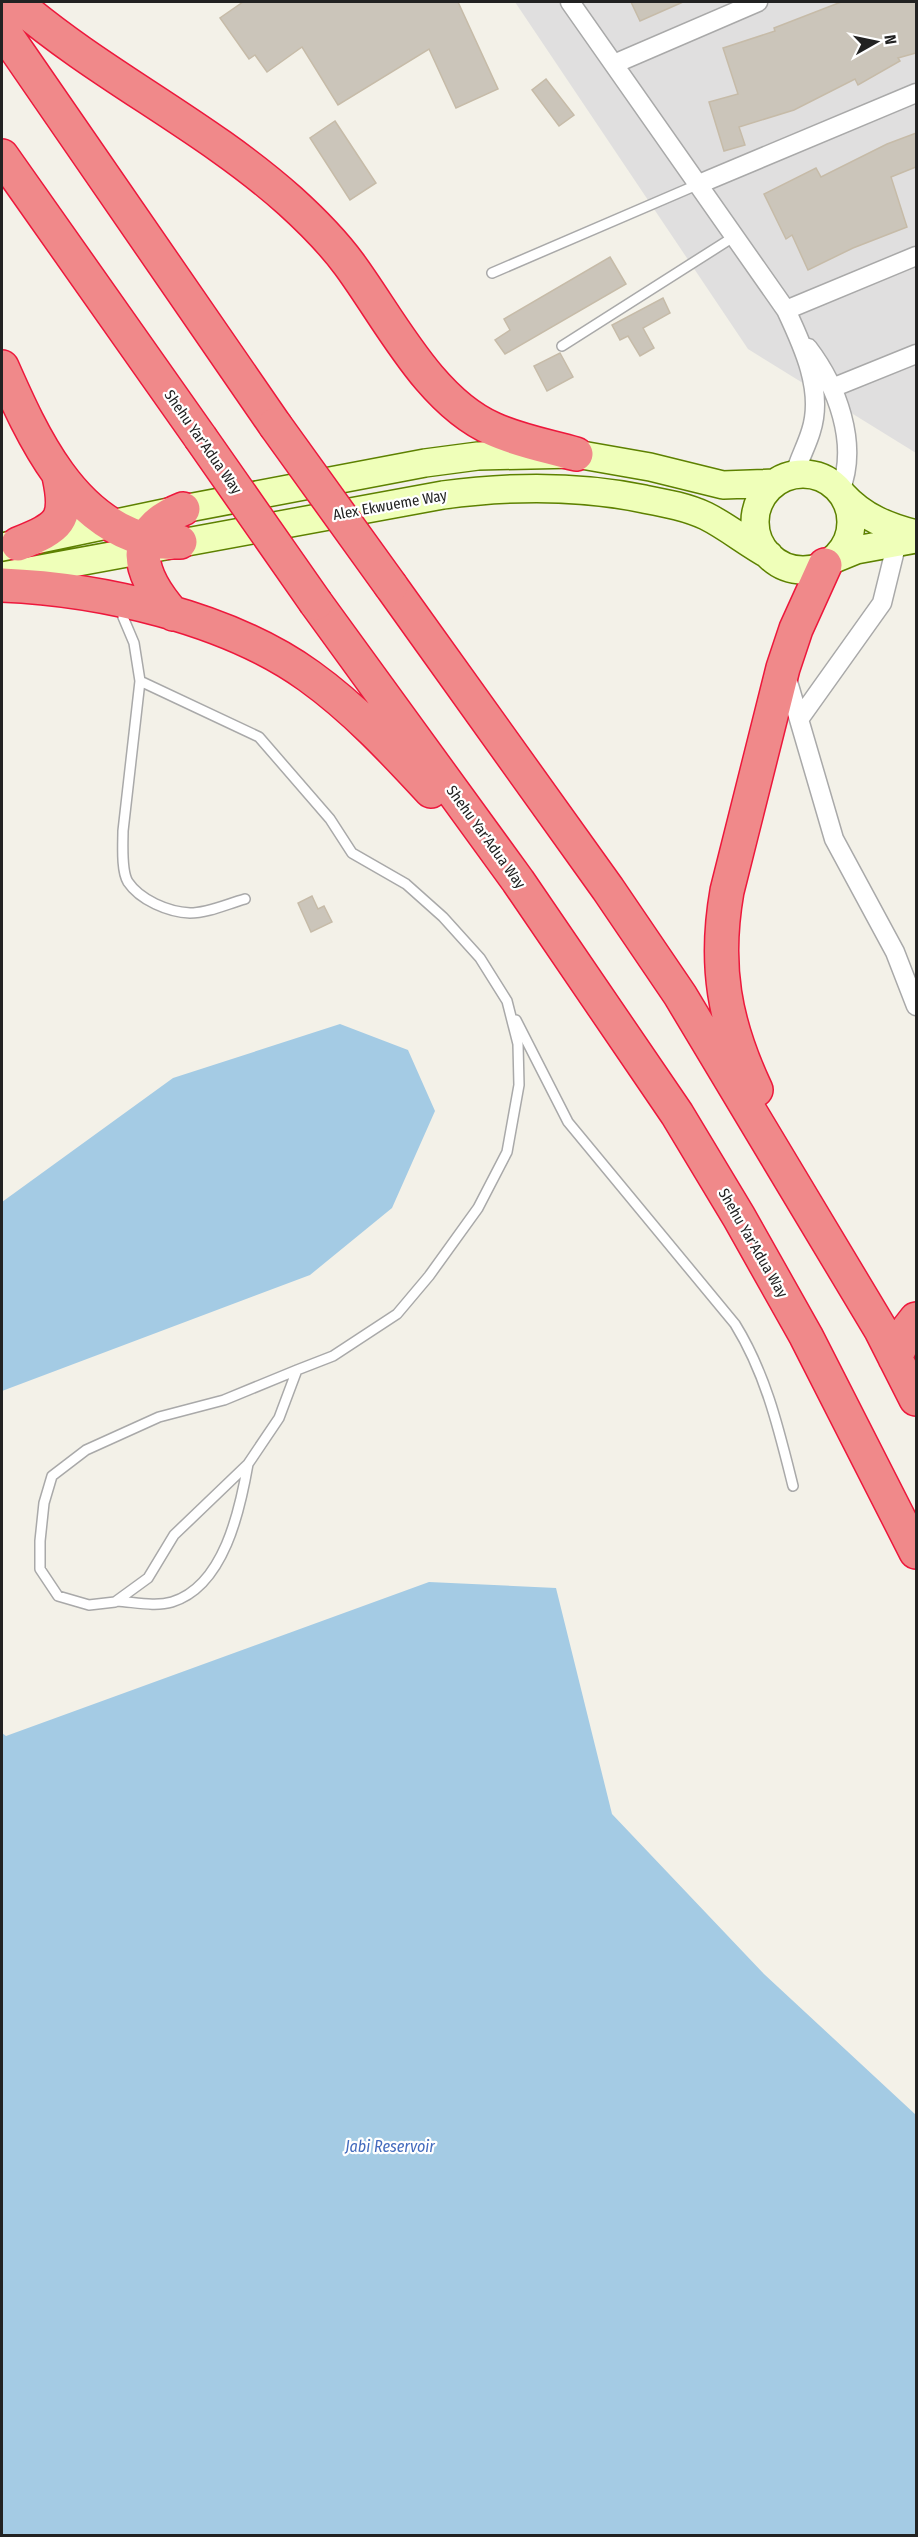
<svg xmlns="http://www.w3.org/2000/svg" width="918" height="2537" viewBox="0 0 918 2537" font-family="'Fira Sans Condensed',sans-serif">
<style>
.residential{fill:#e0dfdf}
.water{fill:#a4cbe4}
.building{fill:#cbc5ba;stroke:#c6bba8;stroke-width:1.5}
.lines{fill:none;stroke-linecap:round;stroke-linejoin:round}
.lane-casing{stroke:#a9a9a9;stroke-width:12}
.street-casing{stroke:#a9a9a9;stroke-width:21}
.secondary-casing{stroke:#5d8100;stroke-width:30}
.highway-casing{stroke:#ed183c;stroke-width:36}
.lane{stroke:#fff;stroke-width:9}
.street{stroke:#fff;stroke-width:18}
.secondary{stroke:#efffb9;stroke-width:27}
.highway{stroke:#f0898a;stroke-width:33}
.highway-bridge-casing{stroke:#ed183c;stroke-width:36;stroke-linecap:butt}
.highway-bridge{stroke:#f0898a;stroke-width:33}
.labels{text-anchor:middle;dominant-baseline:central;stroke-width:4.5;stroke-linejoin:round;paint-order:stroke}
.street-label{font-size:15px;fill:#222;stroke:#fff}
.water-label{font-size:16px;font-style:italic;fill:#436bbd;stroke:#fff}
</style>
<rect width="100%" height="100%" fill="#f3f1e8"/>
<path class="residential" d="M515 2H916V453L748 349Z"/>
<path class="water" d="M340 1024 408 1050 435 1111 392 1208 310 1275 2 1391V1202L173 1078Z
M429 1582 556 1588 612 1814 764 1974 916 2115V2535H2V1733L6 1736Z"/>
<path class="building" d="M243 2H458L498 89 456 108 429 49 338 105 302 47 267 72 255 55 249 59 220 18Z
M631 2H683L640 21Z
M841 2H916V53L898 58 900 61 858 85 855 79 794 110 739 127 745 145 724 151 709 102 738 94 723 48 775 31 774 28Z
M546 79 574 115 559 126 532 90Z
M335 121 376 183 350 200 310 138Z
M916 133V167L891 177 907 227 853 248 808 270 792 235 786 239 764 194 816 168 821 177 887 144Z
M610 257 626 284 505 354 495 340 510 330 504 319Z
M663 298 670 313 643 328 654 348 640 356 628 336 620 340 612 325Z
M560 353 573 377 547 391 534 366Z
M312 896 318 909 324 906 332 922 311 932 298 903Z"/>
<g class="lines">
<g class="lane-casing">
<path id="lane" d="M492 273 699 184
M562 346 735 236
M125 606 123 617 134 643 140 681 123 831C123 844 121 871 128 882 140 900 168 912 190 913 208 913 227 904 245 899
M140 681 259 737 330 819 352 853 406 884 443 917 480 958 507 1001 518 1044 519 1085 507 1152 478 1208 429 1276 397 1314 333 1356 297 1370 224 1400 159 1417 86 1450 52 1476 44 1503 40 1541V1569L58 1596 89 1605 115 1602 148 1578 174 1535 248 1464 279 1418 297 1370
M516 1020 568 1122 735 1324C766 1374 779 1430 793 1486
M117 1601C134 1602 155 1607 172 1602 224 1586 240 1510 248 1464"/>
</g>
<g class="street-casing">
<path id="street" d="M570 2 786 310C803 346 824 391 811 431 807 445 799 459 795 474
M614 64 758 2
M699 184 916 93
M786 310 916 256
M808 348C837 386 859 444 840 491
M832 388 916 354
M786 675 834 839 895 952 916 1006
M800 718 882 603 897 542"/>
</g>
<g class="secondary-casing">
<path id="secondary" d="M755 522a48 48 0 1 1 96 0a48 48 0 1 1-96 0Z
M843 495C863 517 888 527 916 534
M2 547 183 509 425 463 478 456 576 454 650 467 723 485 775 483
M834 559 856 550 916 539
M2 576 443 495C510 486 577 485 644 499 665 503 687 507 706 516 728 527 747 543 769 555"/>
</g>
<g class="highway-casing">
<path id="highway" d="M15 2C101 76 205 125 290 201 311 220 332 241 349 264 389 318 429 401 493 429 519 441 548 446 576 454
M2 29 275 425
M2 156 200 437
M2 367C32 435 72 525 153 541 161 543 171 542 180 542
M18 544C59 527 69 522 59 476
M2 585C100 589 227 617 309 676 355 709 393 750 431 791
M391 586 608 889 680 995 881 1330 916 1399
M316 603 518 881 677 1114 739 1217 806 1336 916 1552
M173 614C139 575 124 532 183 509
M756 1090C724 1022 714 965 727 891L783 668 796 629 825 565
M895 1358 909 1328 916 1319"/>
</g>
<use href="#lane" class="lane"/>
<use href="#street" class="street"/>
<use href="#secondary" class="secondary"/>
<use href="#highway" class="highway"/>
<g class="highway-bridge-casing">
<path id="highway-bridge" d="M275 425 391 586
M200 437 316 603"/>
</g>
<use href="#highway-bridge" class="highway-bridge"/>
</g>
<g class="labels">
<g class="street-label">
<text transform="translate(203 442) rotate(55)">Shehu Yar'Adua Way</text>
<text transform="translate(390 505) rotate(-10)">Alex Ekwueme Way</text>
<text transform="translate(486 837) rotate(54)">Shehu Yar'Adua Way</text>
<text transform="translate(753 1243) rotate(60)">Shehu Yar'Adua Way</text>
</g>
<g class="water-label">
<text x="390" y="2146">Jabi Reservoir</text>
</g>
</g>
<rect width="918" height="2537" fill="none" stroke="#222222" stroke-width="6"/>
<g transform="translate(876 42) rotate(81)" stroke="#ffffff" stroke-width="4.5" paint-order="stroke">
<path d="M0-4.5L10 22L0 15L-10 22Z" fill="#222222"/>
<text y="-9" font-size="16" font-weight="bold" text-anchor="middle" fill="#222222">N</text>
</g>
</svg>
